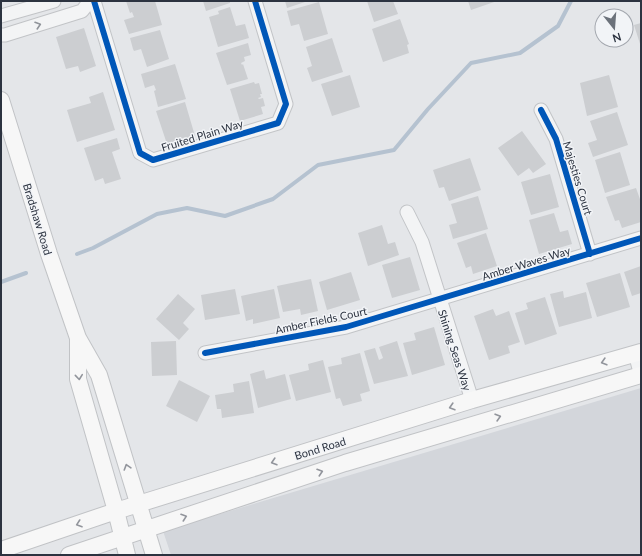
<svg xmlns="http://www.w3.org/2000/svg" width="642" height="556" viewBox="0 0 642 556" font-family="Lato,sans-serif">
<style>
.built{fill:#d3d6db}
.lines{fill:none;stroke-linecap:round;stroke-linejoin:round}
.stream{stroke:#b5c2d0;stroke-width:4}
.building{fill:#ccced1}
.minor-casing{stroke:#c2c4c7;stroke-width:15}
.major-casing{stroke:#c1c3c6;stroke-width:18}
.minor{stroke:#f3f4f5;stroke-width:13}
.major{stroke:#f7f7f7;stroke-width:16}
.cycleway-casing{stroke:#f2f4f7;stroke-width:8}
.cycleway{stroke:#0057b8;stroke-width:6}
.oneway{stroke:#90949a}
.oneway2{stroke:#92959c}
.labels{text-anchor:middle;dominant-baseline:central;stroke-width:3;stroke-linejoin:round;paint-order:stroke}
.street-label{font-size:11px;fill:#2c3340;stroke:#f2f4f7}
</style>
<rect width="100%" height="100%" fill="#e4e6e9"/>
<path class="built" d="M641 388V555H171L163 531Z"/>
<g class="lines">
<path class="stream" d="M77 254 93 248 157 214 187 208 225 216 273 199 318 165 394 150 428 109 471 63 520 53 558 26 571 1
M1 282 26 273"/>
</g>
<path class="building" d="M126 1H155L162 25 129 34 124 20 134 17 132 12 130 13Z
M203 1H230V3L206 11Z
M285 1H308L287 8Z
M367 1H393L398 14 374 22Z
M468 1H497L471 10Z
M319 2 328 34 304 41 299 24 291 26 287 11Z
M230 7 236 26 245 24 249 38 218 47 209 17 219 14 218 11Z
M400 19 409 44 407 45 409 53 383 62 372 29Z
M641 23V47L634 25Z
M84 28 96 66 80 72 78 66 66 69 56 37Z
M160 30 169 59 147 67 141 49 134 51 133 49 130 38Z
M332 38 343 72 312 82 307 68 312 66 306 47Z
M248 43 251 55 244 57 245 61 241 63 242 65 243 64 248 79 227 85 216 53Z
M175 64 186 99 158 107 154 91 156 90 154 85 145 88 141 74Z
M350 75 360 107 332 116 321 84Z
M609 75 618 107 587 116 580 83Z
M254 82 255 84 259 83 262 94H260L261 97 258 98 259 99 263 98 265 106 261 107 263 114 240 121 230 89Z
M103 92 115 130 77 142 67 110 91 103 89 97Z
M185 102 195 136 167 144 156 111Z
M617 112 628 145 593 157 588 143 597 140 590 121Z
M522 131 546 164 533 173 529 168 518 176 498 148Z
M117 138 120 149 112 152 121 179 105 184 103 178 95 181 84 148Z
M620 152 630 185 605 193 595 160Z
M470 158 481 190 449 201 444 187 439 188 433 170Z
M550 174 559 207 531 215 521 182Z
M636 188 641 202V222L622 228 619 220 615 221 606 197Z
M478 196 488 229 453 239 449 225 457 223 451 204Z
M554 213 560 232 568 230 572 244 539 254 529 220Z
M382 225 388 244 395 242 399 255 368 266 358 233Z
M486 233 497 266 473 274 471 266 466 268 457 243Z
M410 257 420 290 392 298 382 265Z
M641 266V293L632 296 624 272Z
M351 272 360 300 327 310 319 282Z
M620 273 630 307 597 317 586 283Z
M311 279 318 311 301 315 300 309 283 312 277 286Z
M235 289 240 314 205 320 201 295Z
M274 289 280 318 253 324V319L246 321 241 296Z
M563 291 564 298 586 292 592 318 559 327 550 294Z
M178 294 195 309 183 323 189 329 179 340 156 319Z
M545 297 557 334 525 345 515 313 528 309 526 303Z
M493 309 496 316 509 311 520 342 508 346 510 353 489 360 474 316Z
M434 327 445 365 412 375 403 343 416 340 414 333Z
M176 341 177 375 152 376 151 342Z
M397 341 408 376 374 384 364 351 375 348 379 360 383 358 379 347Z
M360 353 370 391 360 394 362 401 343 406 340 398 336 399 328 367 342 364 341 358Z
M323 360 331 392 296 401 289 375 309 370 308 364Z
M264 370 266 379 285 374 291 399 258 408 250 374Z
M179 380 210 396 197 422 166 406Z
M249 381 254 413 222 418 221 409H217L215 395 234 392 233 384Z"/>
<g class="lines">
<g class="minor-casing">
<path id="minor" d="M94 1 140 153 153 160 278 123 286 104 255 1
M1 16 54 1
M1 35H5L82 11 90 1
M541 110 556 139 590 254
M407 212 422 242 472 400
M205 353 346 327 641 238
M635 353 641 376"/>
</g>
<g class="major-casing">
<path id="major" d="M1 100 49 254 78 338 99 375 154 555
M78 339V379L116 511 127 555
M1 550 116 511 472 400 641 352
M69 555 345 463 641 375"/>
</g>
<use href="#minor" class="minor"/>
<use href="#major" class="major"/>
<g class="cycleway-casing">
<path id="cycleway" d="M94 1 140 153 153 160 278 123 286 104 255 1
M541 110 556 139 590 254
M205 353 346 327 641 238"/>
</g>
<use href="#cycleway" class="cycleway"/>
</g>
<defs><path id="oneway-chevron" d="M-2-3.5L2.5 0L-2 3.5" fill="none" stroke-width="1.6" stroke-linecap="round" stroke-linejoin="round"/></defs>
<use class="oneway" href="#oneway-chevron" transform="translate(38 25) rotate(-18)"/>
<g class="oneway2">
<use href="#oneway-chevron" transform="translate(604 362) rotate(164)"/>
<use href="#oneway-chevron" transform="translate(79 377) rotate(84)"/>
<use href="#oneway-chevron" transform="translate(452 407) rotate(163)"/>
<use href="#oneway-chevron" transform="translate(498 417) rotate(-16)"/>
<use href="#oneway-chevron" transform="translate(274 462) rotate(163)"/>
<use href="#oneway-chevron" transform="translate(127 467) rotate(-107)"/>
<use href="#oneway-chevron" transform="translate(320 472) rotate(-18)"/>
<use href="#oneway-chevron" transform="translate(184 517) rotate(-19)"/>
<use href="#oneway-chevron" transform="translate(79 524) rotate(161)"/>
</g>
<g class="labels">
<g class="street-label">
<text transform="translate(202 135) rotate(-17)">Fruited Plain Way</text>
<text transform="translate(578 178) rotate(73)">Majesties Court</text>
<text transform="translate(38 219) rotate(73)">Bradshaw Road</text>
<text transform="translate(526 263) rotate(-17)">Amber Waves Way</text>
<text transform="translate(321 320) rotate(-12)">Amber Fields Court</text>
<text transform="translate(455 350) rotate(72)">Shining Seas Way</text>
<text transform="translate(320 448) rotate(-17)">Bond Road</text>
</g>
</g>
<rect width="642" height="556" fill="none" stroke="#2c3340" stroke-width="4"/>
<g transform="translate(614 28) rotate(163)"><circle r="19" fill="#f2f4f7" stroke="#a3a7ae"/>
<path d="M0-3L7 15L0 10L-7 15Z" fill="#6c727b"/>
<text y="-6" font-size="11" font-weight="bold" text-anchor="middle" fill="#2c3340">N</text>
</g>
</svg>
